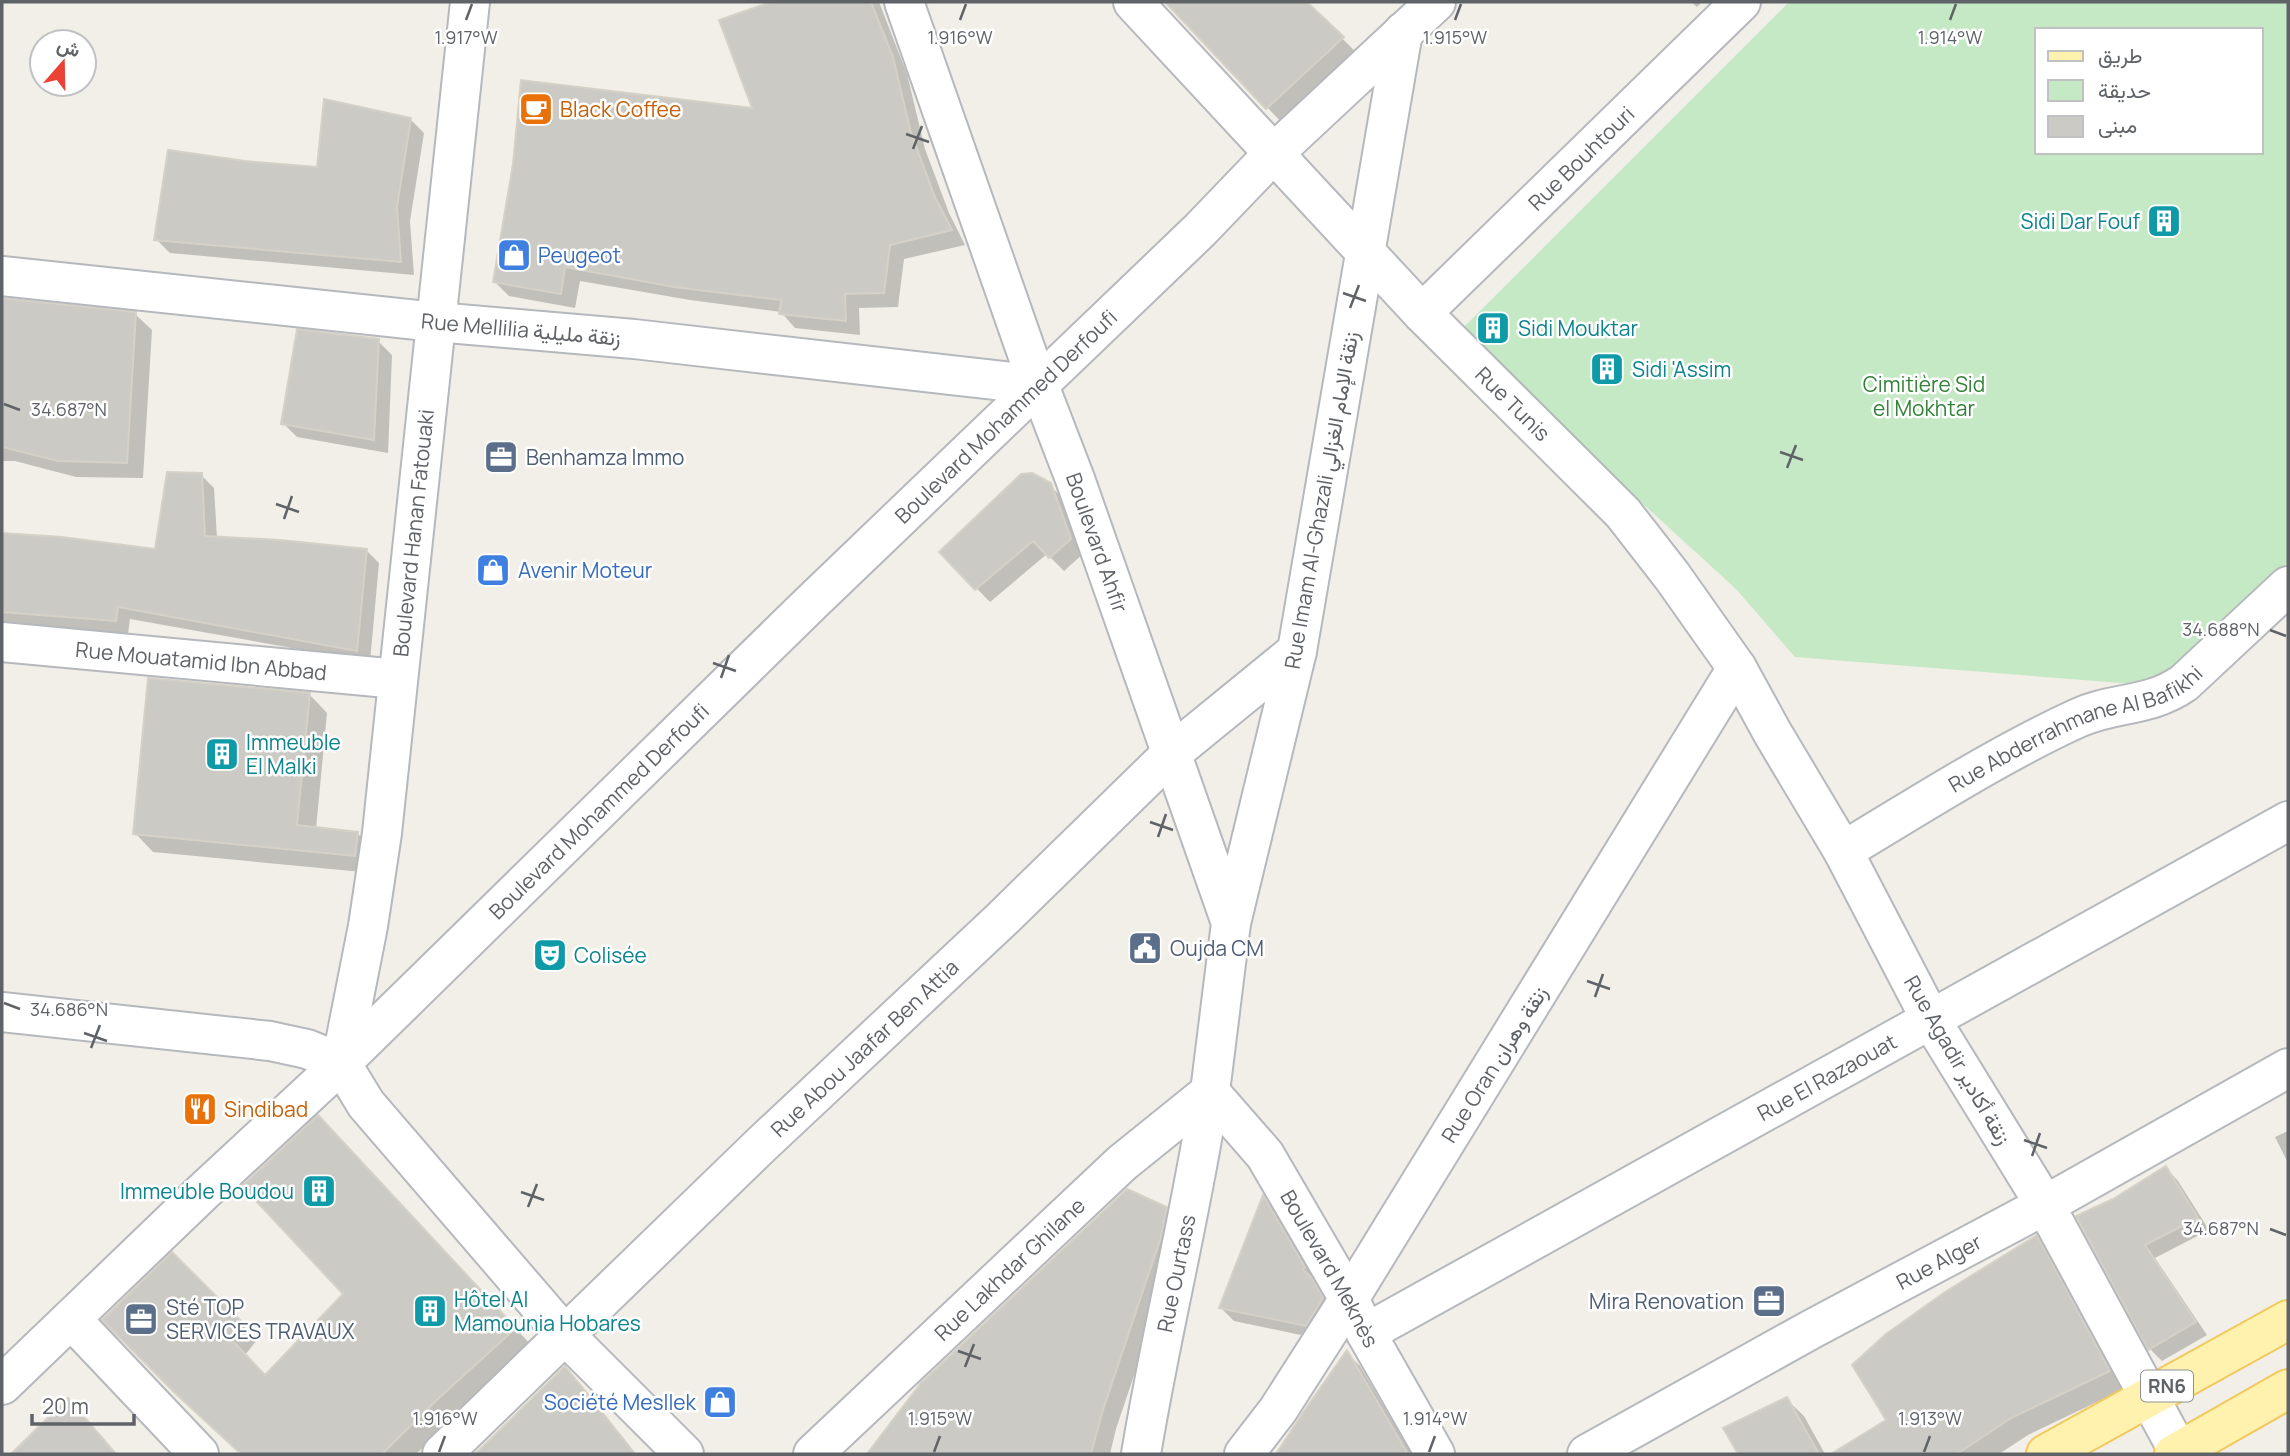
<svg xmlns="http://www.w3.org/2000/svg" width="2290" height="1456" viewBox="0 0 2290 1456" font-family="Manrope,Vazirmatn,sans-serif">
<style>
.green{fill:#c5e8c5;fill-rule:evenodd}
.shadow{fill:#0003}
.building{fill:#cccac5;stroke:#d6d1c6;stroke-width:2}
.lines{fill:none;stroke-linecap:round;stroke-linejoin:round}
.minor-casing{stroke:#b5b8bc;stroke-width:42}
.tertiary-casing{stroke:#b5b8bc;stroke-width:42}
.primary-casing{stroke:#f2c960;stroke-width:42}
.minor{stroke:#fff;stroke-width:38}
.tertiary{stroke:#fff;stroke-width:38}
.primary{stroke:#fff2af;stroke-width:38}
.ticks{fill:none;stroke:#5f6368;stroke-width:2.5}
.labels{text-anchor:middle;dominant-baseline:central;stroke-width:5;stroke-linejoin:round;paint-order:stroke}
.shield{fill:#fff;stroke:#8f9295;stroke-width:2}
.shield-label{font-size:19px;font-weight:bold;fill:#5f6368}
.food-label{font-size:21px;fill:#c56008;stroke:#fff;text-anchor:start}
.street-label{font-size:21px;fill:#5f6368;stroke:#fff}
.culture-label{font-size:21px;fill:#0d838f;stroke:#fff;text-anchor:start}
.shop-label{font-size:21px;fill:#366cbe;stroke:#fff;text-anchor:start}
.park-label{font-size:21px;fill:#348238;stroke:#fff}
.service-label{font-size:21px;fill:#4e5e75;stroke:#fff;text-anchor:start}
.ticks-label{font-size:18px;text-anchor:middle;fill:#5f6368;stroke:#fff;stroke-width:5;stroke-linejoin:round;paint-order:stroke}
</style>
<rect width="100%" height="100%" fill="#f1efe8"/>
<path class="green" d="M1789 2H2288V562L2159 686 1795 657 1736 589 1457 334ZM2036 30H2260V152H2036Z"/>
<path class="shadow" d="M776 2H879L907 74 925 149 949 213 965 245 904 259 898 307 859 308 860 335 795 328 781 312 690 300 580 281 575 308 509 296 495 282 754 110 722 21Z
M1167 2H1305L1361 57 1285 126Z
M1691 2H1702L1697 7Z
M410 119 424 133 410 221 414 275 170 253 156 239 245 163 319 169Z
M2 300 135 314 152 330 143 478 76 477 15 461H2Z
M378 341 392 355 388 453 297 437 283 423Z
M201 475 214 488 217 538 366 550 379 563 370 662 130 619 128 634 2 622V536L61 539 157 551Z
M1049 485 1064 499 1084 553 1064 571 1047 554 990 602 941 552Z
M309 694 327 713 316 829 357 833 376 852 373 873 153 852 135 833Z
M2288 1131V1163L2275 1137Z
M335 1134 532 1346 416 1454H242L195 1411 172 1255 257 1340 245 1355 265 1377 346 1294Z
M2166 1168 2178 1181 2209 1230 2155 1258 2207 1335 2162 1361 2150 1349 2078 1217 2114 1200Z
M1264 1198 1277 1211 1318 1282 1315 1285 1325 1294 1336 1313 1320 1339 1234 1321 1221 1308Z
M1166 1208 1181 1224 1175 1253 1116 1429 1110 1454H867Z
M2036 1238 2054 1255 2126 1388 2028 1435 1999 1454H1834L1888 1420Z
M1347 1353 1360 1366 1412 1454H1279Z
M565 1368 579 1382 636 1454H478Z
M1786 1399 1804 1416 1825 1454H1740L1725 1429Z
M68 1400 117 1454H14Z"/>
<path class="building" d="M771 2H871L893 57 911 133 935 197 952 230 890 245 884 293 845 294 846 321 779 314 781 300 674 287 565 267 561 294 493 282 513 164 521 80 752 108 719 20Z
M1165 2H1307L1344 37 1266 109Z
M324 99 411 118 397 207 401 262 154 240 168 150 245 161 317 167Z
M2 298 136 312 127 463 58 461 2 447Z
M297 329 379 339 374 440 281 424Z
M167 472 202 473 205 536 280 540 367 549 357 651 118 607 116 621 2 612V533L62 537 155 549Z
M1032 473 1051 483 1071 539 1049 558 1033 541 975 590 939 552 1021 474Z
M148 678 310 693 297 825 358 832 355 856 133 834Z
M318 1115 516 1328 439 1398 382 1454H241L176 1394 102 1320 172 1252 242 1322 229 1337 265 1375 343 1294 242 1186Z
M2166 1166 2198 1218 2145 1245 2196 1322 2148 1350 2076 1216 2113 1199Z
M1127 1189 1167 1207 1161 1237 1102 1413 1091 1454H867L921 1383Z
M1263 1195 1305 1267 1303 1270 1312 1278 1323 1298 1306 1326 1219 1308Z
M2037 1235 2110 1371 2011 1418 1957 1454H1831L1886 1420 1852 1365 1886 1334 1945 1292Z
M1347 1350 1408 1454H1276L1304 1411Z
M565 1366 635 1454H475L506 1424Z
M1787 1397 1819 1454H1738L1723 1428Z
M68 1398 116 1454H11Z"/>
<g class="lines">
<g class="minor-casing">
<g id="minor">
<path id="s1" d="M1133 2 1422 313 1623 513 1672 576 1737 668 1772 732 1843 851 1931 1020 2045 1205 2180 1454"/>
<path d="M2 276 436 322 634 339 1039 385"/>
<path id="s2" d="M1422 313 1741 2"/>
<path id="s3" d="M2 642 398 679"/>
<path id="s4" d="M1843 851C1920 805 1997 755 2078 718 2115 701 2148 708 2184 683L2288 586"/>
<path d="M1231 923 1297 651 1403 32"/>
<path d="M2 1012 270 1041 307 1049 341 1063"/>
<path d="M72 1320 199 1454"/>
<path id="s5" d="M1366 1333 2288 821"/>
<path id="s6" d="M442 1454 762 1144 1001 920 1172 753 1297 651"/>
<path id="s7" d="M813 1454 1122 1163 1210 1092"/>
<path id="s8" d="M1141 1454C1161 1333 1191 1214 1210 1092"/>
<path d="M1244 1454 1278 1410 1349 1299 1737 668"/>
<path id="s9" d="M1587 1454 1812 1329 2045 1205 2288 1068"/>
</g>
</g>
<g class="tertiary-casing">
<g id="tertiary">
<path d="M470 2 382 833 368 926 341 1063 366 1104 564 1334 684 1454"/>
<path id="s10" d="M904 2 1030 362 1075 479 1231 923 1210 1092 1265 1155 1349 1299 1366 1333 1435 1454"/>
<path id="s11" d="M2 1385 205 1190 331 1073 812 602 1200 230 1273 154 1436 2"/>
</g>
</g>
<g class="primary-casing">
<path id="primary" d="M2046 1454 2288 1320
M2174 1454 2288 1389"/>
</g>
<use href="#minor" class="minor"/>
<use href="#tertiary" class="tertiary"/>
<use href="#primary" class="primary"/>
</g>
<path class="ticks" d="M466 20 472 4M960 20 966 4M1455 20 1461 4M1950 20 1956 4M906 134 929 142M913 149 922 126M1343 293 1366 301M1350 308 1359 285M4 404 20 410M1780 452 1803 460M1787 468 1796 445M276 504 299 512M284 519 292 496M2270 630 2286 636M713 663 736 671M721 678 729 655M1150 822 1173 830M1158 837 1166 814M1587 981 1610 989M1595 997 1603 974M4 1003 20 1009M84 1033 107 1041M91 1048 100 1025M2024 1140 2047 1148M2032 1156 2040 1133M521 1192 544 1200M528 1207 537 1184M2270 1229 2286 1235M958 1351 981 1359M965 1367 974 1344M439 1452 445 1436M934 1452 940 1436M1429 1452 1435 1436M1924 1452 1930 1436"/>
<defs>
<g id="cafe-square" transform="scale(1.75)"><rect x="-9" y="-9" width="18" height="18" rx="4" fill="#e8710a" stroke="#fff"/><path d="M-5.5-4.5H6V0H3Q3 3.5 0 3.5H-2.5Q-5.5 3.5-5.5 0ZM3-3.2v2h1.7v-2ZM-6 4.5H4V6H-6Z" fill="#fff"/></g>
<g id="building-square" transform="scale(1.75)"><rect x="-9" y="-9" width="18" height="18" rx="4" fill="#0f9aa8" stroke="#fff"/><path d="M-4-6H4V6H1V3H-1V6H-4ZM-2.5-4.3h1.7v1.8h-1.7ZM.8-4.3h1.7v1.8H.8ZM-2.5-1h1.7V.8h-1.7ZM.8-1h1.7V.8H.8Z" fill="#fff"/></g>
<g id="shop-square" transform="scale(1.75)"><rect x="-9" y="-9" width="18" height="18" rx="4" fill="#3f7fe0" stroke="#fff"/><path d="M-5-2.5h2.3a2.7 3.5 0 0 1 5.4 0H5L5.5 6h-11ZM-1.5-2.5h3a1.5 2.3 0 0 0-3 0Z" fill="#fff"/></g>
<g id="office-square" transform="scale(1.75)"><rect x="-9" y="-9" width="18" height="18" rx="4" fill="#5c6f8a" stroke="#fff"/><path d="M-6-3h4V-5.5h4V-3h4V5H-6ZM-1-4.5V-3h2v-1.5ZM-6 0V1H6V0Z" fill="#fff"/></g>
<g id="civic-square" transform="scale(1.75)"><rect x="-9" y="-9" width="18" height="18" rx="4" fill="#5c6f8a" stroke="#fff"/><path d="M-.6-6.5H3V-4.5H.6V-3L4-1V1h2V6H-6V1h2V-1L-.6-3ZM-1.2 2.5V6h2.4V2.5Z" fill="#fff"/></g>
<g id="theatre-square" transform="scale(1.75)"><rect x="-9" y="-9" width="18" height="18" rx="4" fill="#0f9aa8" stroke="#fff"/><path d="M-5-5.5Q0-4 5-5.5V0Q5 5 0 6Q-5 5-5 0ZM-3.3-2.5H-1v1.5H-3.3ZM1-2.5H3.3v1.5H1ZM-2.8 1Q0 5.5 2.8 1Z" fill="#fff"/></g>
<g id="restaurant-square" transform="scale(1.75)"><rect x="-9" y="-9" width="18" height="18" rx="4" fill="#e8710a" stroke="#fff"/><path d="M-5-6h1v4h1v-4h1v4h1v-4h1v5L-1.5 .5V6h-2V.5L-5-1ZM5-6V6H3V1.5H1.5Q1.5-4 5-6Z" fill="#fff"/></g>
</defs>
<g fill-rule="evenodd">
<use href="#cafe-square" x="536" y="109"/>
<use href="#building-square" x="2164" y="221"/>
<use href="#shop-square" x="514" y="255"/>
<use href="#building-square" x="1493" y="328"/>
<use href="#building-square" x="1607" y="369"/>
<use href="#office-square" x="501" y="457"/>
<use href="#shop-square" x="493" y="570"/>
<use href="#building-square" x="222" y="754"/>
<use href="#civic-square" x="1145" y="948"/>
<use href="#theatre-square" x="550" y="955"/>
<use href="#restaurant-square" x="200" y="1109"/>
<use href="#building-square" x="319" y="1191"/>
<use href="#office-square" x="1769" y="1301"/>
<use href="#building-square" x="430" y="1311"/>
<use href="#office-square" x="141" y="1319"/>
<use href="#shop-square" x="720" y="1402"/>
</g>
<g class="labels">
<rect class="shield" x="2141" y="1370.5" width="52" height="31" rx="5"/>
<g class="shield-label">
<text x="2167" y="1386">RN6</text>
</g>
<g class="food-label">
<text x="560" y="109">Black Coffee</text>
<text x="224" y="1109">Sindibad</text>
</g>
<g class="street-label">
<text stroke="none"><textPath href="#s2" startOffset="222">Rue Bouhtouri</textPath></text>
<text transform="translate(521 329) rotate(5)">Rue Mellilia زنقة مليلية</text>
<text stroke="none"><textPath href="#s1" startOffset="553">Rue Tunis</textPath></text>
<text stroke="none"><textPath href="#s11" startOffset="1395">Boulevard Mohammed Derfoufi</textPath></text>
<text transform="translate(1321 500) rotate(-80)">Rue Imam Al-Ghazali زنقة الإمام الغزالي</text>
<text transform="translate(413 533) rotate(-84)">Boulevard Hanan Fatouaki</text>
<text stroke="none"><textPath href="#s10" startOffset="574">Boulevard Ahfir</textPath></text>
<text stroke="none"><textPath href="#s3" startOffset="200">Rue Mouatamid Ibn Abbad</textPath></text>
<text stroke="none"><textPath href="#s4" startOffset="264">Rue Abderrahmane Al Bafikhi</textPath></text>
<text stroke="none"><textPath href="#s11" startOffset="828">Boulevard Mohammed Derfoufi</textPath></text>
<text stroke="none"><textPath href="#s6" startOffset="586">Rue Abou Jaafar Ben Attia</textPath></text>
<text transform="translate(1958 1060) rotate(60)">Rue Agadir زنقة أكادير</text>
<text transform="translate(1494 1064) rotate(-58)">Rue Oran زنقة وهران</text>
<text stroke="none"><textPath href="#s5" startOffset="527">Rue El Razaouat</textPath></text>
<text stroke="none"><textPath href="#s9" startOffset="401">Rue Alger</textPath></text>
<text stroke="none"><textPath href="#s10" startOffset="1362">Boulevard Meknès</textPath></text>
<text stroke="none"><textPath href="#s7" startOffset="270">Rue Lakhdar Ghilane</textPath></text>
<text stroke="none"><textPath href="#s8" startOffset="184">Rue Ourtass</textPath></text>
</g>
<g class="culture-label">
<text x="2140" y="221" text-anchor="end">Sidi Dar Fouf</text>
<text x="1518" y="328">Sidi Mouktar</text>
<text x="1632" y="369">Sidi 'Assim</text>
<text x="246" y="742">Immeuble<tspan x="246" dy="24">El Malki</tspan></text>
<text x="574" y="955">Colisée</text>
<text x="294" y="1191" text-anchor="end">Immeuble Boudou</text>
<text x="454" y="1299">Hôtel Al<tspan x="454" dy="24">Mamounia Hobares</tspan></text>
</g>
<g class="shop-label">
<text x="538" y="255">Peugeot</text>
<text x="518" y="570">Avenir Moteur</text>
<text x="696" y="1402" text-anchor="end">Société Mesllek</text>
</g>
<g class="park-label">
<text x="1924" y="384">Cimitière Sid<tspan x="1924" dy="24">el Mokhtar</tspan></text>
</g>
<g class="service-label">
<text x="526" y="457">Benhamza Immo</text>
<text x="1170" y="948">Oujda CM</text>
<text x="1744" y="1301" text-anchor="end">Mira Renovation</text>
<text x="166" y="1307">Sté TOP<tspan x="166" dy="24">SERVICES TRAVAUX</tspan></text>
</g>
</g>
<g class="ticks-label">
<text x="466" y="44">1.917°W</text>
<text x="960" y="44">1.916°W</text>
<text x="1455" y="44">1.915°W</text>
<text x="1950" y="44">1.914°W</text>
<text x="69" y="416">34.687°N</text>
<text x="2221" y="636">34.688°N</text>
<text x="69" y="1016">34.686°N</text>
<text x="2221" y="1235">34.687°N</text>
<text x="445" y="1425">1.916°W</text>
<text x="940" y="1425">1.915°W</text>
<text x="1435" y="1425">1.914°W</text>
<text x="1930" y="1425">1.913°W</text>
</g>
<rect width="2290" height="1456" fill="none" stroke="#5f6368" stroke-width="7"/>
<rect x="2035" y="28" width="228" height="126" fill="#ffffff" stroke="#bfc1c3" stroke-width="2"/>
<rect x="2048" y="51" width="35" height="10" fill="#fff2af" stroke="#bfc1c3" stroke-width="2"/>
<text x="2098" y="63" font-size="21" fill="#5f6368">طريق</text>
<rect x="2048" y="80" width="35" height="21" fill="#c5e8c5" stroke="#bfc1c3" stroke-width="2"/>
<text x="2098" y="98" font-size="21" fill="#5f6368">حديقة</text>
<rect x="2048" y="116" width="35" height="21" fill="#cccac5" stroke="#bfc1c3" stroke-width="2"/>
<text x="2098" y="133" font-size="21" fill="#5f6368">مبنى</text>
<g transform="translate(63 63) rotate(20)"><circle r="33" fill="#ffffff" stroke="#bfc1c3" stroke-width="2"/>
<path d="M0-5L12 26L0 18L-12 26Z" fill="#ea4335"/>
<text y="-10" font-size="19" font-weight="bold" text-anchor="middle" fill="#5f6368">ش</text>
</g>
<path d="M32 1414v10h102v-10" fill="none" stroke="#5f6368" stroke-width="3.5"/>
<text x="42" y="1414" font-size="21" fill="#5f6368" stroke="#ffffff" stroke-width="5" paint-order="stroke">20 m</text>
</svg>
